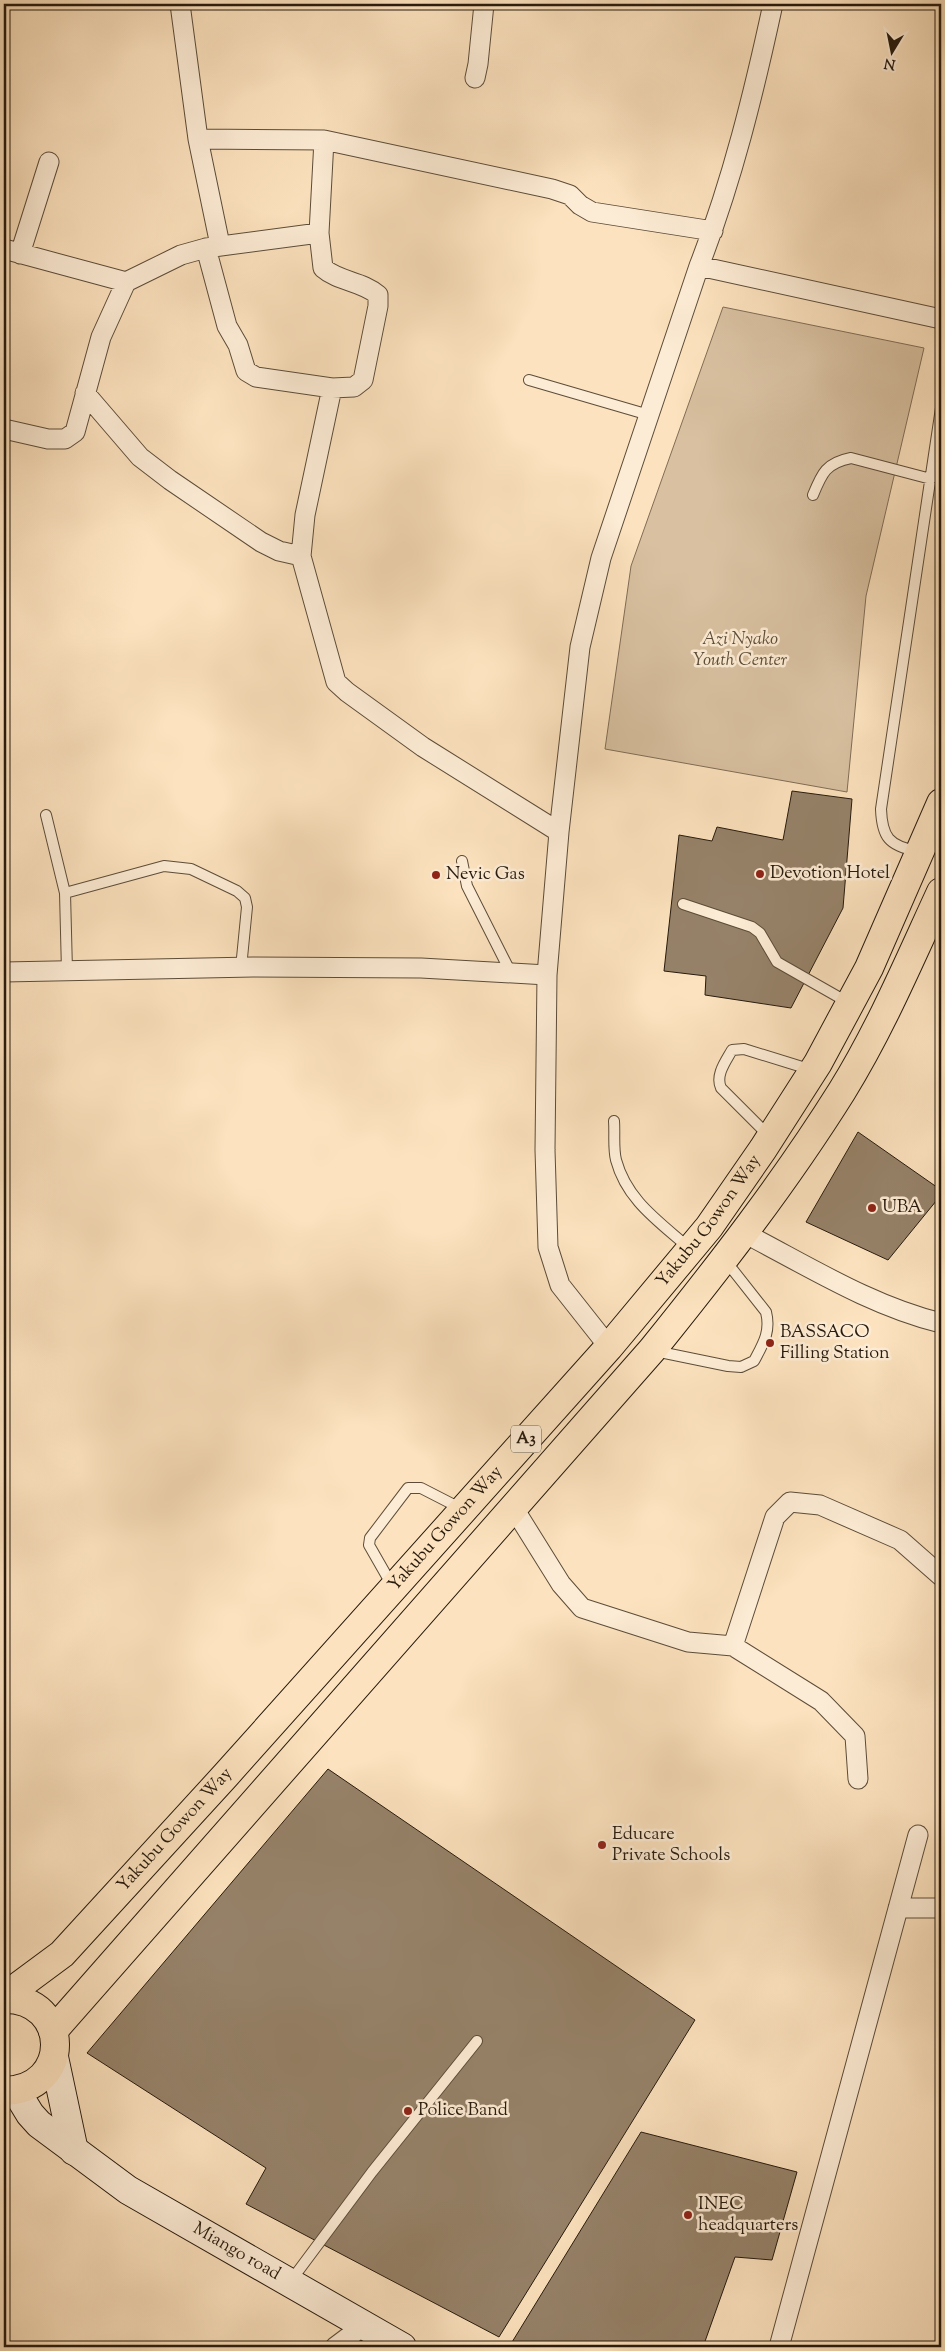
<svg xmlns="http://www.w3.org/2000/svg" width="945" height="2351" viewBox="0 0 945 2351" font-family="'Sorts Mill Goudy',serif">
<style>
.green{fill:#d8c0a0;stroke:#806d56}
.building{fill:#968269;stroke:#271a0d}
.lines{fill:none;stroke-linecap:round;stroke-linejoin:round}
.service-casing{stroke:#5c4c39;stroke-width:12}
.minor-casing{stroke:#5c4c39;stroke-width:21}
.secondary-casing{stroke:#271a0d;stroke-width:30}
.trunk-casing{stroke:#271a0d;stroke-width:30}
.service{stroke:#fdecd5;stroke-width:10}
.minor{stroke:#fdecd5;stroke-width:19}
.secondary{stroke:#fdecd5;stroke-width:28}
.trunk{stroke:#fce2be;stroke-width:28}
.poi-dot{fill:#8f2418;stroke:#fdecd5;stroke-width:2}
.labels{text-anchor:middle;dominant-baseline:central;stroke-width:5;stroke-linejoin:round;paint-order:stroke}
.shield{fill:#fdecd5;stroke:#675949;stroke-width:1}
.shield-label{font-size:16px;font-weight:bold;fill:#271a0d}
.park-label{font-size:18px;font-style:italic;fill:#5c4c39;stroke:#fdecd5}
.poi-label{font-size:18px;fill:#271a0d;stroke:#fdecd5;text-anchor:start}
.street-label{font-size:18px;fill:#271a0d;stroke:#fdecd5}
</style>
<rect width="100%" height="100%" fill="#fce2be"/>
<filter id="stains"><feTurbulence type="fractalNoise" baseFrequency=".004" numOctaves="4"/><feColorMatrix values="0 0 0 0 .2 0 0 0 0 .09 0 0 0 0 .02 0 0 0 .5 -.17"/></filter>
<radialGradient id="worn" r=".72"><stop offset=".6" stop-color="#630" stop-opacity="0"/><stop offset="1" stop-color="#630" stop-opacity=".3"/></radialGradient>
<path class="green" d="M723 307 924 348 866 596 847 792 605 749 631 566Z"/>
<path class="building" d="M792 791 852 799 843 908 791 1008 705 995 706 976 664 971 679 835 712 841 717 827 783 840Z
M858 1132 941 1190V1195L888 1260 806 1222Z
M328 1769 695 2020 499 2337 246 2204 266 2168 87 2053Z
M641 2132 797 2172 772 2260 735 2257 703 2347H509Z"/>
<g class="lines">
<g class="service-casing">
<path id="service" d="M529 380 649 415
M813 495C822 473 826 463 851 458L931 479
M46 815 65 893 67 971
M917 851C889 846 882 837 881 809L941 408
M462 861 467 886 511 973
M65 893 164 866 191 869 237 891 245 898 247 907 241 968
M683 904 752 927 760 933 777 962 849 1003
M614 1121C615 1134 613 1148 616 1160 627 1201 660 1222 690 1249
M769 1136 721 1088C715 1075 726 1061 732 1050L744 1049 812 1070
M655 1351 728 1366 741 1367 754 1361C763 1344 771 1332 766 1312L725 1260
M393 1587 369 1545 370 1538 408 1488H421L462 1509
M290 2282 372 2172 477 2041"/>
</g>
<g class="minor-casing">
<path id="minor" d="M180 4 198 139 220 245
M475 78 478 64 484 4
M198 139 324 140 552 189 570 195 580 205 592 212 713 231
M206 248 227 326 238 345 246 371 256 377 332 388 354 387 363 380 378 306V295C362 281 339 282 323 268L319 233 324 140
M4 249 126 282
M20 254 49 162
M699 266 941 319
M332 388 305 515 301 556 336 682 347 692 423 747 559 832
M85 393 140 457 170 480 261 542 279 551 301 556
M4 429 48 439H65L75 432 101 337 126 282 181 255 206 248 319 233
M4 972 253 967 421 968 547 975
M744 1233C808 1266 871 1306 941 1323
M609 1347 560 1285 548 1247 545 1150 547 975 559 832 580 647 601 558 699 266C732 182 754 92 773 4
M513 1507 561 1584 582 1608 688 1642 733 1646 821 1701 855 1736 858 1779
M733 1646 775 1517 790 1502 820 1505 900 1540 941 1576
M898 1908H941
M335 2347 363 2326
M779 2347 918 1835"/>
</g>
<g class="secondary-casing">
<g id="secondary">
<path d="M54 2057 74 2151"/>
<path id="s1" d="M16 2091 30 2114 39 2124 128 2190 402 2347"/>
</g>
</g>
<g class="trunk-casing">
<g id="trunk">
<path id="s2" d="M4 1997 62 1954 225 1776 609 1347 709 1227 763 1149 818 1063 869 968 941 803"/>
<path d="M4 1999C71 1998 73 2090 4 2091"/>
<path d="M53 2031 652 1350C719 1267 785 1182 842 1091 881 1028 910 959 941 892"/>
</g>
</g>
<use href="#service" class="service"/>
<use href="#minor" class="minor"/>
<use href="#secondary" class="secondary"/>
<use href="#trunk" class="trunk"/>
</g>
<g class="poi-dot">
<circle cx="760" cy="874" r="5"/>
<circle cx="436" cy="875" r="5"/>
<circle cx="872" cy="1208" r="5"/>
<circle cx="770" cy="1343" r="5"/>
<circle cx="602" cy="1845" r="5"/>
<circle cx="408" cy="2111" r="5"/>
<circle cx="688" cy="2215" r="5"/>
</g>
<g class="labels">
<rect class="shield" x="511" y="1425.5" width="30" height="27" rx="4"/>
<g class="shield-label">
<text x="526" y="1439">A3</text>
</g>
<g class="park-label">
<text x="740" y="640">Azi Nyako<tspan x="740" dy="21">Youth Center</tspan></text>
</g>
<g class="poi-label">
<text x="770" y="874">Devotion Hotel</text>
<text x="446" y="875">Nevic Gas</text>
<text x="882" y="1208">UBA</text>
<text x="780" y="1333">BASSACO<tspan x="780" dy="21">Filling Station</tspan></text>
<text x="612" y="1835">Educare<tspan x="612" dy="21">Private Schools</tspan></text>
<text x="418" y="2111">Police Band</text>
<text x="698" y="2205">INEC<tspan x="698" dy="21">headquarters</tspan></text>
</g>
<g class="street-label">
<text stroke="none"><textPath href="#s2" startOffset="1050">Yakubu Gowon Way</textPath></text>
<text stroke="none"><textPath href="#s2" startOffset="645">Yakubu Gowon Way</textPath></text>
<text stroke="none"><textPath href="#s2" startOffset="240">Yakubu Gowon Way</textPath></text>
<text stroke="none"><textPath href="#s1" startOffset="276">Miango road</textPath></text>
</g>
</g>
<rect width="945" height="2351" fill="none" stroke="#fce2be" stroke-width="20"/>
<rect x="5" y="5" width="935" height="2341" fill="none" stroke="#271a0d" stroke-width="2.5"/>
<rect x="10" y="10" width="925" height="2331" fill="none" stroke="#271a0d"/>
<g transform="translate(892 52) rotate(190)" stroke="#fdecd5" stroke-width="4" paint-order="stroke">
<path d="M0-4L9 19L0 12L-9 19Z" fill="#271a0d"/>
<text y="-8" font-size="14" font-weight="bold" text-anchor="middle" fill="#271a0d">N</text>
</g>
<rect width="100%" height="100%" filter="url(#stains)"/>
<rect width="100%" height="100%" fill="url(#worn)"/>
</svg>
